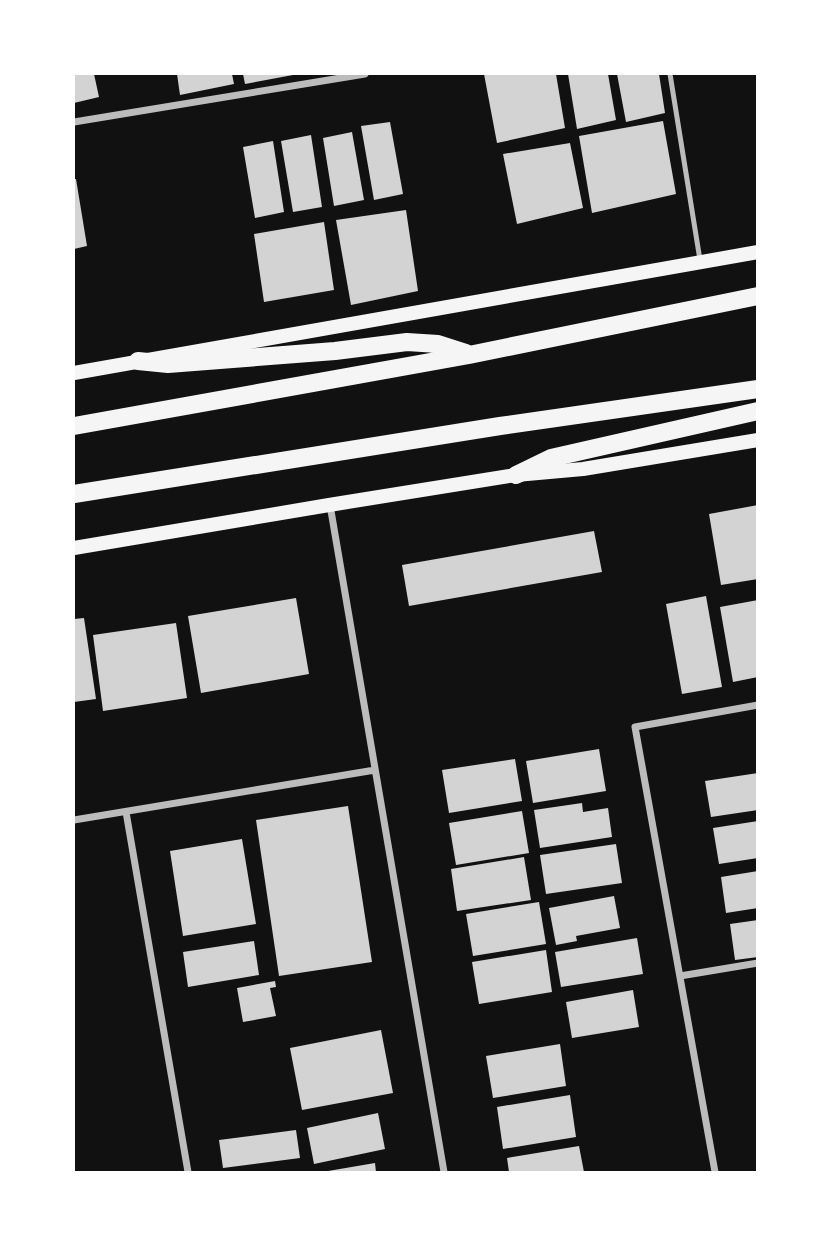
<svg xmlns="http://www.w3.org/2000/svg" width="831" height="1246" viewBox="0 0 831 1246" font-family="Commissioner,sans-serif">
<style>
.building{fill:#d3d3d3}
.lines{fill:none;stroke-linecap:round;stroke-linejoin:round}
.service{stroke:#bcbcbc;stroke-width:5}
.minor{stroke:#bcbcbc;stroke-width:7}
.secondary{stroke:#f5f5f5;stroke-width:14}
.primary{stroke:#f5f5f5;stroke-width:18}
</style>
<rect width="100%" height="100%" fill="#111"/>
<path class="building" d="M74 74H94L99 97 74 103Z
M177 74H232L234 84 180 95Z
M243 74H293V75L245 84Z
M484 74H556L565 128 497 143Z
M568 74H608L616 120 577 129Z
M617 74H659L665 113 626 122Z
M663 121 676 194 592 213 579 136Z
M390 122 403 194 374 200 361 126Z
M352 132 364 200 334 206 323 138Z
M311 135 322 207 293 212 281 141Z
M273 141 284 212 255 218 243 147Z
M570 143 583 208 517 224 503 154Z
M74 179H76L87 246 74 249Z
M406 210 418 291 351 305 336 220Z
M324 222 334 290 264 302 254 234Z
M758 505V579L721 585 709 514Z
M594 531 602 572 409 606 402 565Z
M706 596 722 687 682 694 666 604Z
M296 598 309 674 201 693 188 616Z
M758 600V677L733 682 720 607Z
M84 618 96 699 74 702V619Z
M176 623 187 698 103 711 93 635Z
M599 749 606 791 533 803 526 761Z
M515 759 522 801 449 813 442 770Z
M758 773V810L711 817 705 781Z
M582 803 583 812 608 808 612 837 540 848 534 810Z
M348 806 372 962 279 976 256 820Z
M522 811 529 853 456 865 449 823Z
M758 821V858L719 864 713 828Z
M242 839 256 924 183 936 170 851Z
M616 844 622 883 546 894 540 855Z
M524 857 531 900 457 911 451 869Z
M758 871V908L726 913 721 877Z
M614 896 620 928 576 936 577 941 556 945 549 908Z
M539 902 546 944 473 956 466 914Z
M758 920V957L735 960 730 924Z
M637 938 643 974 561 987 555 952Z
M254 941 259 975 188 987 183 952Z
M546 950 552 992 479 1004 472 962Z
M275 981 276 987 270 988 276 1016 243 1022 237 988Z
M633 990 639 1027 572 1038 566 1002Z
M381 1030 393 1093 302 1110 290 1048Z
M560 1044 566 1086 493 1098 486 1056Z
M570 1095 576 1137 503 1149 497 1107Z
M378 1113 385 1149 314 1164 307 1128Z
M296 1130 300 1158 223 1168 219 1140Z
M579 1146 584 1172H509L507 1158Z
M375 1163 376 1172H328V1171Z"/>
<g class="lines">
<path class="service" d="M670 74 700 260"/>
<path class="minor" d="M74 122 365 74
M330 505 444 1172
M126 812 188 1172
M74 820 375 770
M680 976 758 963
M715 1172 635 727 758 705"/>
<path class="secondary" d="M74 373 758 252
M74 548 329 505 516 475 583 469 758 440"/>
<path class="primary" d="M138 361 168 364 335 351 407 342 438 344 466 353
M74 426 469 355 758 296
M516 475 551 458 758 411
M74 494 500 426 758 389"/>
</g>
<rect width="831" height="1246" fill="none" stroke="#ffffff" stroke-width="150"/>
</svg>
